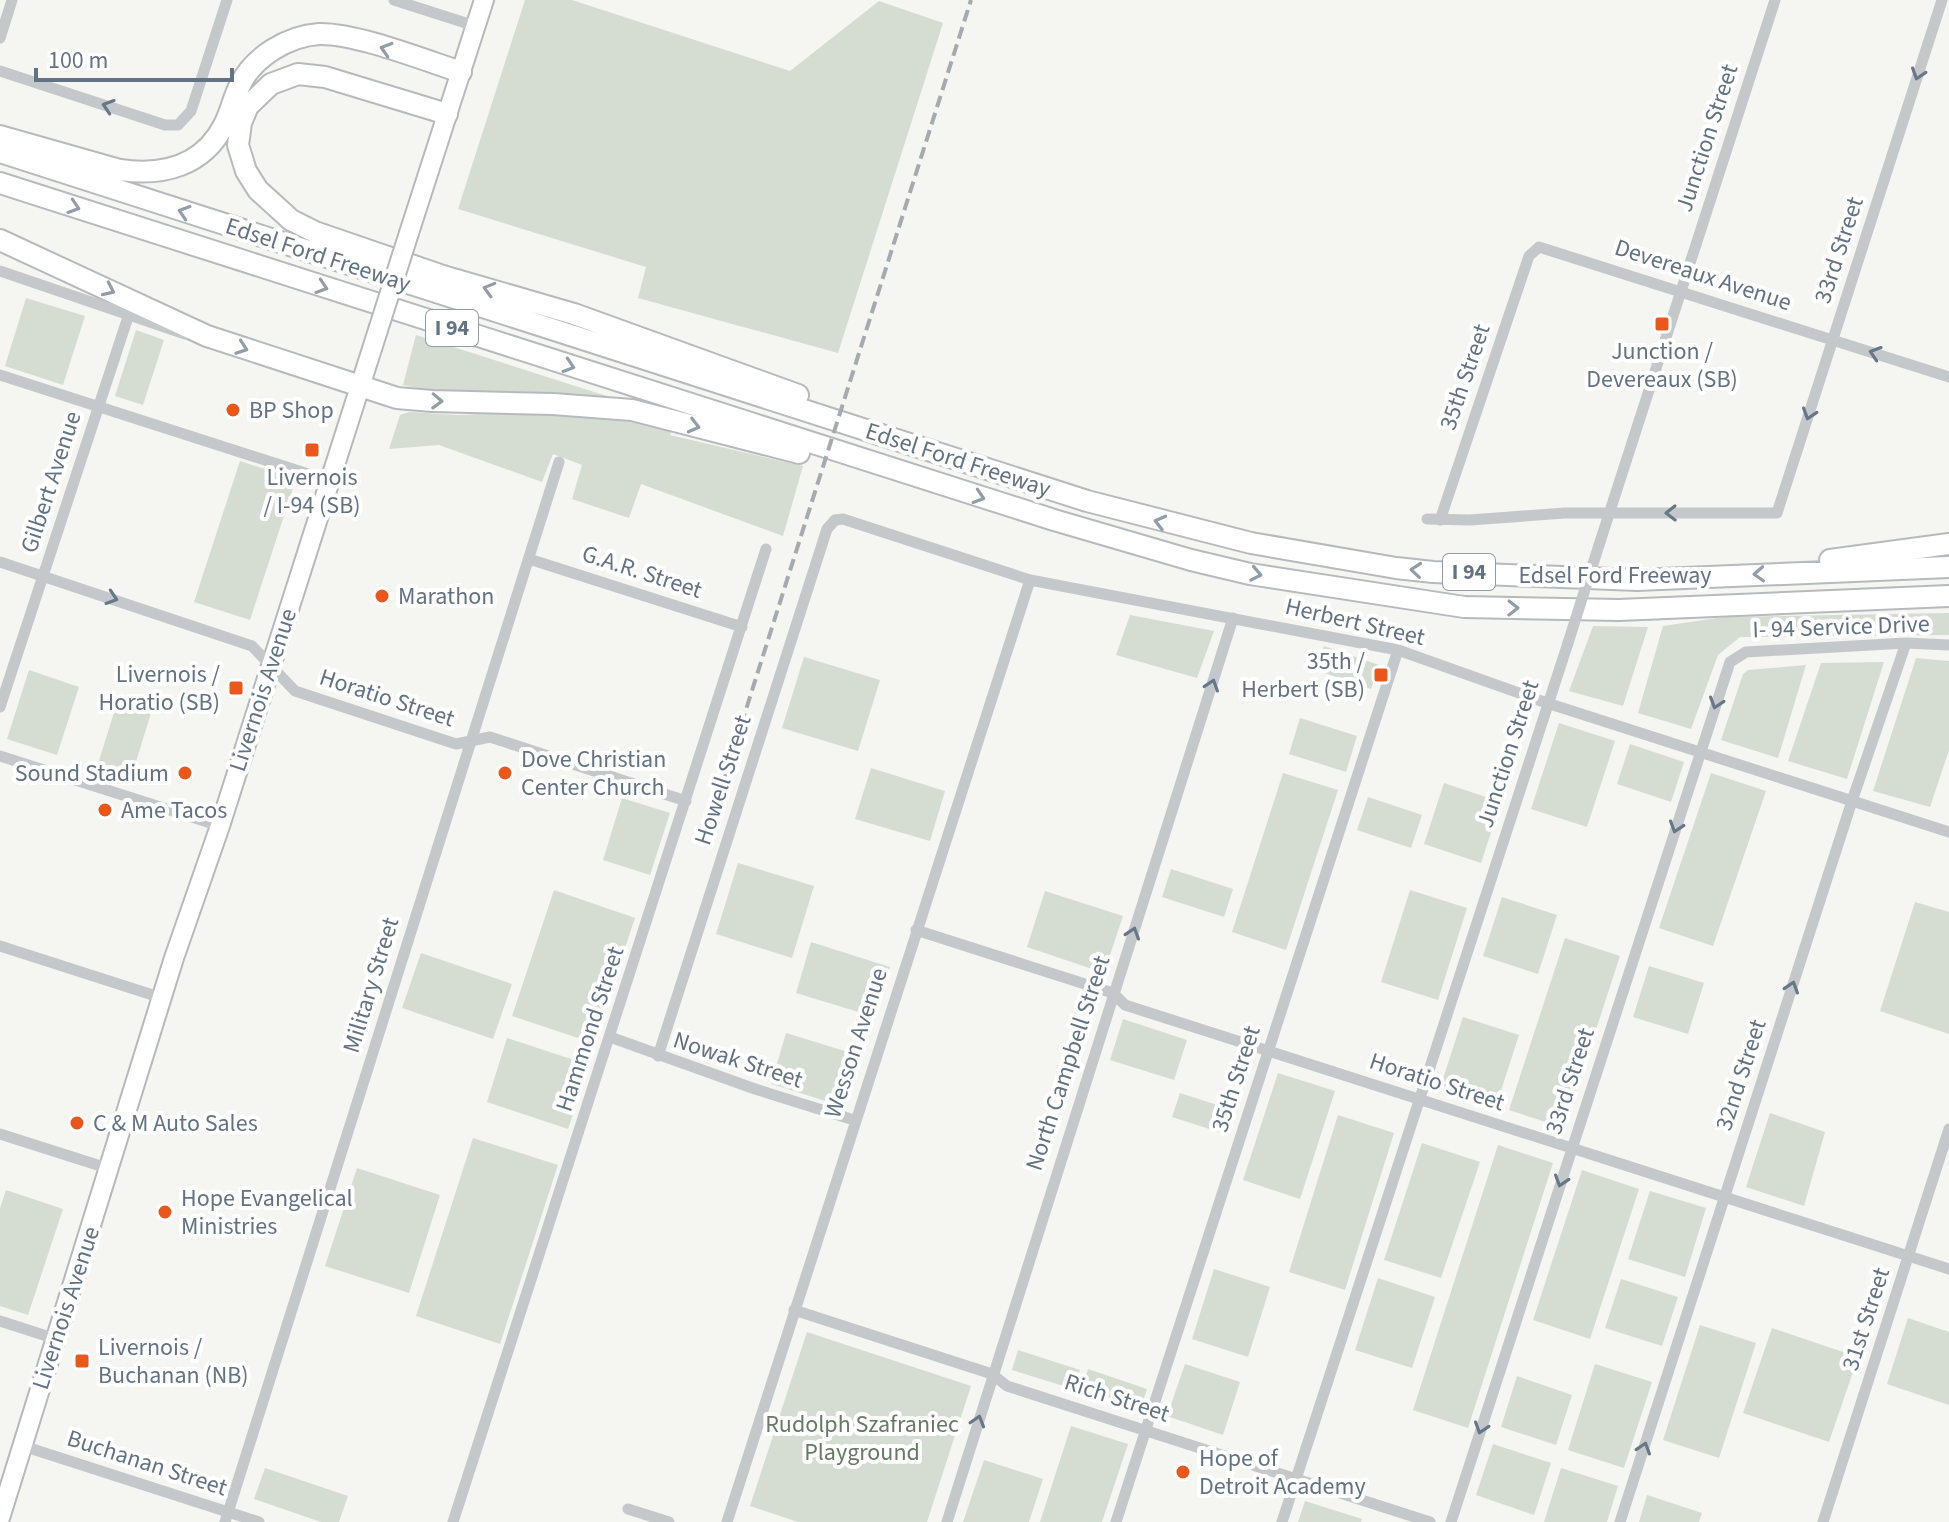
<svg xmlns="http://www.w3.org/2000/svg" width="1949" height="1522" viewBox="0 0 1949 1522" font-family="'Source Sans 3',sans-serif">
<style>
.green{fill:#d5ddd2}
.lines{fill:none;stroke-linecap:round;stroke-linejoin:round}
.primary-casing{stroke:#b5b9bd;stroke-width:22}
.motorway-casing{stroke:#b6babd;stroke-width:24}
.minor{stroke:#c4c8cb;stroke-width:11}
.primary{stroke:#fff;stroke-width:18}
.motorway{stroke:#fff;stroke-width:20}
.rail{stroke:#a4aab0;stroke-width:4;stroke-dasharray:12 6;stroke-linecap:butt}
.primary-bridge-casing{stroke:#b5b9bd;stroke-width:22;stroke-linecap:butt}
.minor-bridge{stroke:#c4c8cb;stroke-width:11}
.primary-bridge{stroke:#fff;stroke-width:18}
.oneway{stroke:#919da9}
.oneway2{stroke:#677788}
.poi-dot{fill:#eb561b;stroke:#fff;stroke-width:3}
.labels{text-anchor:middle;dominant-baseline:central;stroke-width:8;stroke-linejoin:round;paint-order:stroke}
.shield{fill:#fff;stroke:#919da9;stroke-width:2}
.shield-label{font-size:22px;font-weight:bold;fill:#627384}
.street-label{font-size:24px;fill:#627384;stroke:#fff}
.poi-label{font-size:24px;fill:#627384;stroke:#fff;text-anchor:start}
.park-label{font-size:24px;fill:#657b62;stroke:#fff}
</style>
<rect width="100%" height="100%" fill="#f5f5f1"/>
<path class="green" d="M525 0H572L790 71 879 1 943 23 838 353 638 298 646 267 458 209Z
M26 298 85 316 63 385 5 366Z
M136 330 164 340 143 405 115 396Z
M416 335 613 398V400L441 393 403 385Z
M409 412 458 415 535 412 621 418 672 430 670 435 803 466 783 536 641 484 629 518 572 499 582 465 553 454 542 482 439 445 389 449 400 415Z
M240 461 296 479 250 620 194 602Z
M1949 613V635L1740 637 1718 655 1691 729 1638 713 1663 626 1724 617Z
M1130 615 1214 631 1197 678 1116 655Z
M1593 626 1648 627 1623 706 1569 691Z
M1324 646 1379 665 1371 689 1316 670Z
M804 657 880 680 858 751 782 728Z
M1916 658 1949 661V750L1930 807 1873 791Z
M1884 662 1847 779 1788 761 1821 663Z
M1806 665 1778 758 1721 740 1743 674 1748 670Z
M29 670 79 687 57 755 7 739Z
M117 703 151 713 131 778 97 767Z
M1300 718 1357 736 1346 772 1289 754Z
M1559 723 1615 741 1587 827 1531 809Z
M1630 744 1684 762 1671 802 1617 784Z
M871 768 945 791 930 841 855 819Z
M1283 773 1338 790 1286 950 1232 932Z
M1711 773 1766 791 1713 946 1659 928Z
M1444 783 1501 802 1481 863 1424 844Z
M1368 797 1422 815 1411 848 1357 830Z
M622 798 670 813 650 875 603 860Z
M738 863 814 886 792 958 716 934Z
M1171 869 1233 889 1224 917 1162 897Z
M554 890 635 918 593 1043 512 1016Z
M1410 890 1467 908 1438 1000 1381 982Z
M1045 891 1123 916 1104 973 1027 947Z
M1502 897 1557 915 1538 974 1483 956Z
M1915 902 1949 912V1034L1880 1011Z
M1565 938 1620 956 1564 1128 1509 1110Z
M811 942 890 967 875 1017 796 993Z
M421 953 512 984 493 1039 402 1008Z
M1649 966 1704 983 1688 1034 1633 1017Z
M1463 1017 1519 1035 1496 1106 1440 1088Z
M1123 1019 1187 1040 1174 1080 1110 1060Z
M786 1033 861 1056 845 1107 771 1084Z
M507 1038 589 1065 568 1129 487 1102Z
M1278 1073 1335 1091 1300 1199 1243 1180Z
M1180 1093 1236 1111 1228 1135 1172 1117Z
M1770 1113 1825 1132 1804 1206 1746 1187Z
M1338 1115 1394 1133 1345 1290 1289 1272Z
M473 1138 558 1165 500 1344 416 1316Z
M1422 1143 1480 1162 1441 1278 1384 1260Z
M1498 1145 1553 1163 1468 1428 1413 1410Z
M357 1168 440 1195 409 1293 325 1266Z
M1582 1170 1639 1189 1590 1339 1533 1320Z
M6 1190 63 1209 28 1315 0 1306V1208Z
M1650 1191 1706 1208 1685 1277 1628 1259Z
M1214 1269 1270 1287 1248 1357 1192 1339Z
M1378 1278 1435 1297 1412 1368 1355 1350Z
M1621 1279 1678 1297 1662 1346 1605 1328Z
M1908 1318 1949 1332V1405L1887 1384Z
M1700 1325 1756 1343 1719 1458 1663 1440Z
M1772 1328 1858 1357 1829 1442 1743 1413Z
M807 1332 971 1386 927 1522H798L750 1506Z
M1018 1350 1080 1370 1073 1389 1012 1370Z
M1185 1364 1240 1382 1223 1435 1167 1416Z
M1595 1364 1652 1382 1624 1468 1568 1450Z
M1088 1369 1147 1389 1140 1411 1081 1392Z
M1517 1376 1572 1395 1556 1445 1501 1427Z
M1071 1426 1128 1444 1102 1522H1040Z
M1493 1444 1551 1463 1534 1515 1476 1495Z
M984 1460 1043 1479 1029 1522H963Z
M265 1468 348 1496 339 1522H321L254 1499Z
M1561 1468 1618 1486 1607 1522H1544Z
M1647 1495 1702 1513 1699 1522H1639Z
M1305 1501 1362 1519 1361 1522H1298Z"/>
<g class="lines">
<g class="primary-casing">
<path id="primary" d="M409 233 484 0
M0 1518 174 958 220 826 378 330"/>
</g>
<g class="motorway-casing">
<path id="motorway" d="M447 114 325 77 298 74 271 84 248 106 241 123 238 145 246 171 258 190 291 220 315 232 443 276 574 314 798 395
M0 136 120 170C163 176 203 166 224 125 231 112 233 98 240 85 253 57 288 36 319 34 356 33 424 60 461 72
M0 152 1087 501 1251 543 1396 568 1433 572 1637 580 1949 567
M0 183 1054 520 1191 560 1250 574 1464 607 1619 610 1949 596
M0 240 207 336 397 398 432 401 553 404 632 410 799 453
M1830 560 1949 544"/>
</g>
<path class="minor" d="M394 0 475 26
M0 38 12 0
M0 71 165 125H178L191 111 227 0
M0 271 185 334
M0 375 330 481
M1427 519 1470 520 1565 513H1777L1942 0
M1440 520 1529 256 1539 247 1949 377
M1599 545 1775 0
M529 559 742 627
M0 562 252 646 295 691 456 744 490 737 686 801
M0 707 128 317
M0 756 220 826
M916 930 1113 993 1125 1005 1949 1269
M0 946 162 998
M610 1037 755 1089 854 1120
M658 1056 827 529 835 520 843 519 1030 580 1398 650 1547 703 1949 832
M0 1134 110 1169
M794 1310 992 1374 1007 1386 1430 1522
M0 1321 56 1339
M23 1446 259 1522
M628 1509 669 1522
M225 1522 559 462
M453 1522 766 549
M727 1522 1030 580
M947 1522 1233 618
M1116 1522 1398 650
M1282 1522 1568 643
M1451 1522 1730 662 1746 652 1906 643 1949 645
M1620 1522 1852 801 1906 643
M1823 1522 1949 1129"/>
<use href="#primary" class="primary"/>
<use href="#motorway" class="motorway"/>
<path class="rail" d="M703 845 971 0"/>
<g class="primary-bridge-casing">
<path id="primary-bridge" d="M378 330 409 233"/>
</g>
<path class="minor-bridge" d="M1568 643 1599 545"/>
<use href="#primary-bridge" class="primary-bridge"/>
</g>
<defs><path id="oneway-chevron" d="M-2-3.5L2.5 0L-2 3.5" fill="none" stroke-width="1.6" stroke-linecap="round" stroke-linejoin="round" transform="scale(2)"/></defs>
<g class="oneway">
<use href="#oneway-chevron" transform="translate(386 49) rotate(-163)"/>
<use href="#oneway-chevron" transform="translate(74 207) rotate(18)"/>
<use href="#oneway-chevron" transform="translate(184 212) rotate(-162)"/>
<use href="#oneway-chevron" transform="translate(322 287) rotate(18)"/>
<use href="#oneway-chevron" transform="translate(489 289) rotate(-164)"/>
<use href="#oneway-chevron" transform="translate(109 290) rotate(25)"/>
<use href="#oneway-chevron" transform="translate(242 348) rotate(19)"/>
<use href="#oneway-chevron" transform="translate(569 366) rotate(18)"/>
<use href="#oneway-chevron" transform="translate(437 401) rotate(2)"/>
<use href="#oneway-chevron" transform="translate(694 426) rotate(14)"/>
<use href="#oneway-chevron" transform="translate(979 497) rotate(18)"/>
<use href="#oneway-chevron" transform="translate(1160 522) rotate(-166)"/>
<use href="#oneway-chevron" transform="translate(1416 570) rotate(-175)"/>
<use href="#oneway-chevron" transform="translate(1256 574) rotate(11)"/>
<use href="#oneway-chevron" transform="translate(1759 574) rotate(177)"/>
<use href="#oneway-chevron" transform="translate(1513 608) rotate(1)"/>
</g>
<g class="oneway2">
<use href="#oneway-chevron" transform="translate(1918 74) rotate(108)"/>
<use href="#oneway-chevron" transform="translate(108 106) rotate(-162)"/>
<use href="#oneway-chevron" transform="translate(1875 353) rotate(-162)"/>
<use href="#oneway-chevron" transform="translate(1809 414) rotate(108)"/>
<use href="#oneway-chevron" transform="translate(1671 513) rotate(179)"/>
<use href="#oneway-chevron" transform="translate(112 598) rotate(18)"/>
<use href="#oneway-chevron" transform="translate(1212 685) rotate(-72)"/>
<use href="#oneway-chevron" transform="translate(1716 703) rotate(108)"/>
<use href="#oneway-chevron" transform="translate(1676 827) rotate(108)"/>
<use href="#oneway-chevron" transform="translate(1133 933) rotate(-72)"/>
<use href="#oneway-chevron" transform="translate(1792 987) rotate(-72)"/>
<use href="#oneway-chevron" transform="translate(1561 1181) rotate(108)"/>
<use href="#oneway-chevron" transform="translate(978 1421) rotate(-73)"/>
<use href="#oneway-chevron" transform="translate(1481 1428) rotate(108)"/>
<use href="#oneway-chevron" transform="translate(1644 1448) rotate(-72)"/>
</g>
<g class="poi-dot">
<rect x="1654" y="316" width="16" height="16" rx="4"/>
<circle cx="233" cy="410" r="8"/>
<rect x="304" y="442" width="16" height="16" rx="4"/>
<circle cx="382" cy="596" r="8"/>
<rect x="1373" y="667" width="16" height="16" rx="4"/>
<rect x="228" y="680" width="16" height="16" rx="4"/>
<circle cx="185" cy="773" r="8"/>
<circle cx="505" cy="773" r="8"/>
<circle cx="105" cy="810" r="8"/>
<circle cx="77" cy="1123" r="8"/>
<circle cx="165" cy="1212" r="8"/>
<rect x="74" y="1353" width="16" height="16" rx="4"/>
<circle cx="1183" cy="1472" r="8"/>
</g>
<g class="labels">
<g class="shield">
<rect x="426" y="310" width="52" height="36" rx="6"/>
<rect x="1443" y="554" width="52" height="36" rx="6"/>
</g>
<g class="shield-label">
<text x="452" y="328">I 94</text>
<text x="1469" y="572">I 94</text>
</g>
<g class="street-label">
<text transform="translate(1707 138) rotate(-72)">Junction Street</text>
<text transform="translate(1839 250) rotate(-72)">33rd Street</text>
<text transform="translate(318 255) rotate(18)">Edsel Ford Freeway</text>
<text transform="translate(1703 275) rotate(18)">Devereaux Avenue</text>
<text transform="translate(1465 377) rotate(-71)">35th Street</text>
<text transform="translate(958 460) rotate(18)">Edsel Ford Freeway</text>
<text transform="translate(51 482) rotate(-72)">Gilbert Avenue</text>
<text transform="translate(642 572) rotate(18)">G.A.R. Street</text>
<text x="1615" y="575">Edsel Ford Freeway</text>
<text transform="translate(1355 622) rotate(13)">Herbert Street</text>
<text transform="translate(1841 627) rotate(-2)">I- 94 Service Drive</text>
<text transform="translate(263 690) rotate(-72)">Livernois Avenue</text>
<text transform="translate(387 698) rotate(18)">Horatio Street</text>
<text transform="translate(1508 754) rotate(-72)">Junction Street</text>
<text transform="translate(723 780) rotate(-72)">Howell Street</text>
<text transform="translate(371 985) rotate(-73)">Military Street</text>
<text transform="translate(590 1029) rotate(-72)">Hammond Street</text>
<text transform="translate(856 1043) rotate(-72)">Wesson Avenue</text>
<text transform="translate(738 1060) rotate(18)">Nowak Street</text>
<text transform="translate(1068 1063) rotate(-72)">North Campbell Street</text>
<text transform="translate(1741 1075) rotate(-72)">32nd Street</text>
<text transform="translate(1236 1079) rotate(-72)">35th Street</text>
<text transform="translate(1570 1081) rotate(-72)">33rd Street</text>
<text transform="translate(1437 1082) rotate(18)">Horatio Street</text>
<text transform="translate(66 1308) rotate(-72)">Livernois Avenue</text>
<text transform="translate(1866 1319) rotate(-72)">31st Street</text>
<text transform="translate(1117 1398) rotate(18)">Rich Street</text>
<text transform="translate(147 1463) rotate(18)">Buchanan Street</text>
</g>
<g class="poi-label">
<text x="1662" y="351" text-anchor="middle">Junction /<tspan x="1662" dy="28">Devereaux (SB)</tspan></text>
<text x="249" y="410">BP Shop</text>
<text x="312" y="477" text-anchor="middle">Livernois<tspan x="312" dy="28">/ I-94 (SB)</tspan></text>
<text x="398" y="596">Marathon</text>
<text x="1365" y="661" text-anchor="end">35th /<tspan x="1365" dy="28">Herbert (SB)</tspan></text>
<text x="220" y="674" text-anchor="end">Livernois /<tspan x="220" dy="28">Horatio (SB)</tspan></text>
<text x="521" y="759">Dove Christian<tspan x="521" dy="28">Center Church</tspan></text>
<text x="169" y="773" text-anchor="end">Sound Stadium</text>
<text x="121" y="810">Ame Tacos</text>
<text x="93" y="1123">C &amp; M Auto Sales</text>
<text x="181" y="1198">Hope Evangelical<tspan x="181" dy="28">Ministries</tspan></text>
<text x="98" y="1347">Livernois /<tspan x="98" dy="28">Buchanan (NB)</tspan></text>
<text x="1199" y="1458">Hope of<tspan x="1199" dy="28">Detroit Academy</tspan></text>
</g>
<g class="park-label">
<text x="862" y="1424">Rudolph Szafraniec<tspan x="862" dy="28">Playground</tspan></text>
</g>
</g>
<path d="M36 68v12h196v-12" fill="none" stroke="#627384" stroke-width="4"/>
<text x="48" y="68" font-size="24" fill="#627384" stroke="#ffffff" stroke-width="6" paint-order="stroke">100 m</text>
</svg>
